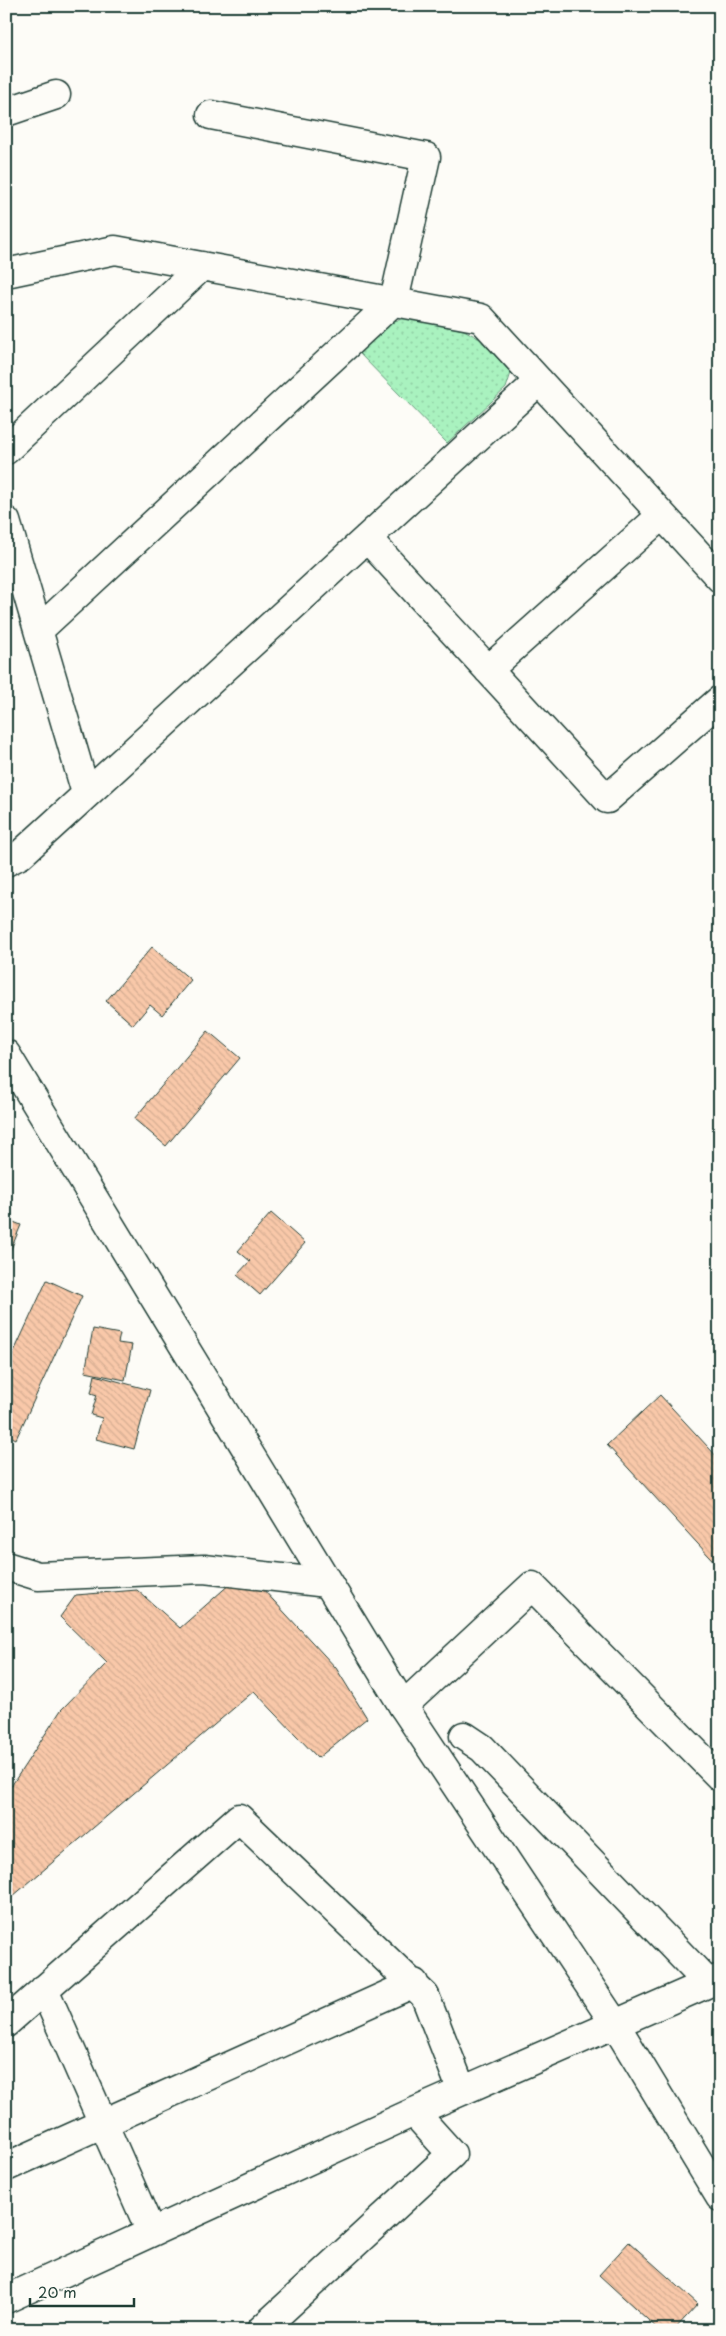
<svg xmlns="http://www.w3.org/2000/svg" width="726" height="2336" viewBox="0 0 726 2336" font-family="'Playpen Sans',sans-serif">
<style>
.park{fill:url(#park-dots);stroke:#64987a}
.building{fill:url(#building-back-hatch);stroke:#1f3d34}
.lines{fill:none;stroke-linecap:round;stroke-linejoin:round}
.minor-casing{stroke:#1f3d34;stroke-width:31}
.tertiary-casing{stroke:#1f3d34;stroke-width:31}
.minor{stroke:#fdfcf7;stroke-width:28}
.tertiary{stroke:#fdfcf7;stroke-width:28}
</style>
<defs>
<pattern id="park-dots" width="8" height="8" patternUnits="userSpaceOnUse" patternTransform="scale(1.25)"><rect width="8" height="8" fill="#a9f2bf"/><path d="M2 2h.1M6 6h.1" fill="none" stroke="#91d0a5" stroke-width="1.8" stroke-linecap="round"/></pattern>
<pattern id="building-back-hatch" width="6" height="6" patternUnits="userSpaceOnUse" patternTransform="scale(1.25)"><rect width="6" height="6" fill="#f9c8a9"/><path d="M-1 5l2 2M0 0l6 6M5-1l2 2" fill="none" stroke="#d5ad92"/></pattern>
</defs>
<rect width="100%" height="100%" fill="#fdfcf7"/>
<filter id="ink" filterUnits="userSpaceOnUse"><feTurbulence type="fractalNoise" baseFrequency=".02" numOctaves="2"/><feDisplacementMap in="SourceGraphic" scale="10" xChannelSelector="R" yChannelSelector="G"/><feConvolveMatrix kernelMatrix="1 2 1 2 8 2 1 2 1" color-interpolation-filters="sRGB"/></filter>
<g filter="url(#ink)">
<path class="park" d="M406 318 464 330 480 339 511 373 506 388 447 443 358 352 390 322Z"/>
<path class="building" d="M152 947 191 980 162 1015 150 1005 133 1025 106 1001Z
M208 1031 240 1058 166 1146 134 1119Z
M271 1213 305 1243 260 1295 237 1275 250 1261 238 1251Z
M6 1219 21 1225 6 1261Z
M47 1280 82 1296 16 1439 6 1434V1369Z
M93 1329 120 1334 118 1343 132 1345 125 1380 85 1372Z
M95 1375 150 1390 134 1449 96 1439 102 1418 91 1415 97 1395 91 1393Z
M660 1395 720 1460V1568L607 1445Z
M231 1583 261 1587 336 1668 367 1718 318 1758 254 1691 6 1902V1794L61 1710 107 1663 60 1617 76 1595 137 1590 180 1628Z
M629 2242 698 2304 674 2330H659L599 2275Z"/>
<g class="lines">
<g class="minor-casing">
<path id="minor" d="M6 112 56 95
M6 273 115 250 481 318 720 578
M6 450 202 266
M6 521 86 793
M367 538 607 799 720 700
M40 629 394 301 426 157 211 115
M488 670 662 515
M6 862 20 855 539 381
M6 1566 38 1576 204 1569 327 1583
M403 1706 532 1586 720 1777
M464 1736 482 1748 708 1983
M44 1989 151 2232
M6 2023 239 1818 425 1996 462 2091
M6 2167 414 1983
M6 2299 414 2112 720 1978
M261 2330 452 2154 414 2112"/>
</g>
<g class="tertiary-casing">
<path id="tertiary" d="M6 1054 403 1706 615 2024 720 2197"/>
</g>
<use href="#minor" class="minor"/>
<use href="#tertiary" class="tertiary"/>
</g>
</g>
<rect width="726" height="2336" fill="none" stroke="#fdfcf7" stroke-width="25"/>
<rect x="12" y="12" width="701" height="2311" fill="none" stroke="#1f3d34" stroke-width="2" filter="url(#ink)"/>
<path d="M30 2298v8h104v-8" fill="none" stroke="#1f3d34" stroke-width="2.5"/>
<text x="38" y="2298" font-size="15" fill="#1f3d34" stroke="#fdfcf7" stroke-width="4" paint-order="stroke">20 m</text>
</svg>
